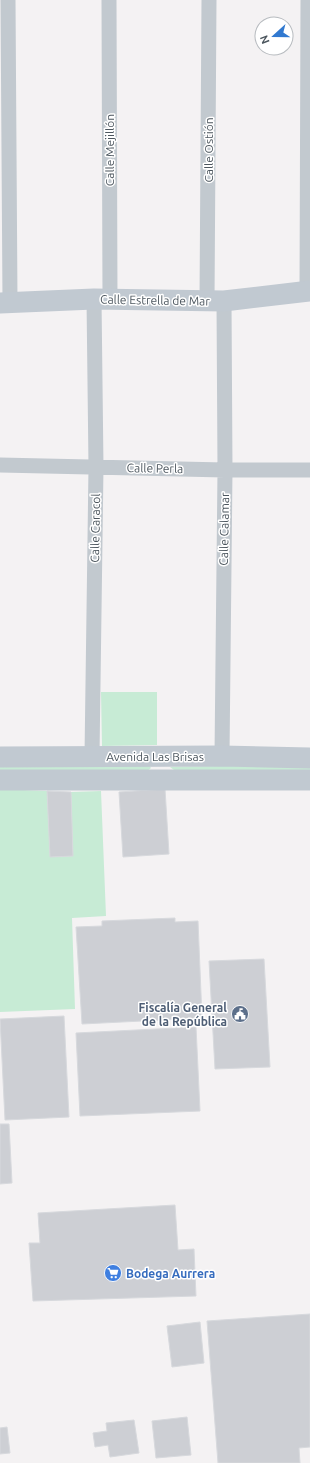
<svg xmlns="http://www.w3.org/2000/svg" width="310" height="1463" viewBox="0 0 310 1463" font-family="Ubuntu,sans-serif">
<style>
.green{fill:#c7ebd5}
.building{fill:#cdcfd4;stroke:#d7d9dd}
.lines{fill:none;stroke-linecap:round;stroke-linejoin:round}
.street{stroke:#c2c9cf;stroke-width:15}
.secondary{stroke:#c1c9d1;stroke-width:21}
.labels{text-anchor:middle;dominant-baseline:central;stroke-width:3;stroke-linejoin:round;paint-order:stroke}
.street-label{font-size:12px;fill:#4c565e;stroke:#fff}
.service-label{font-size:12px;font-weight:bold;fill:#4e5e75;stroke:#fff;text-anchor:end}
.shop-label{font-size:12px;font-weight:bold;fill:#366cbe;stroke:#fff;text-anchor:start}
</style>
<rect width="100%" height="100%" fill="#f4f2f3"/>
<path class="green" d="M101 692H157V745L102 746Z
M0 763 148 764 151 768 147 771 0 770Z
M310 764V771L174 770 170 767Z
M0 789 47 791 50 857 73 856 71 792 101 791 106 916 72 918 75 1009 0 1012Z"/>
<path class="building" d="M165 789 169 854 123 857 119 792Z
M47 791 71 792 73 856 50 857Z
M175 918V922L198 921 202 1018 82 1024 76 927 102 926V921Z
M264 959 270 1067 215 1069 209 961Z
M64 1016 69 1117 5 1120 0 1019Z
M196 1027 200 1111 80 1116 76 1033Z
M0 1124H9L12 1183 0 1184Z
M175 1205 178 1250 194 1249 196 1296 33 1301 29 1243H40L38 1213Z
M310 1314V1447L299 1448 300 1463H218L207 1321Z
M200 1322 204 1363 172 1367 167 1326Z
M187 1417 191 1455 156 1458 152 1421Z
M134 1420 139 1453 110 1457 108 1445 95 1447 93 1433 107 1431 106 1423Z
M7 1427 10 1453 0 1454V1428Z"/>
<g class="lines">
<path class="street" d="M8 0 10 302
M109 0 110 300
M307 292 308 0
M207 301 209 0
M0 465 225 470H310
M92 756 96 467 94 299
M222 756 225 470 224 301"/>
<path class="secondary" d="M0 303 94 299 224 301 310 291
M0 757 222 756 310 758
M0 780H310"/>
</g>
<defs>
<g id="civic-disc" transform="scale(0.9)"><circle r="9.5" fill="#5c6f8a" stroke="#fff"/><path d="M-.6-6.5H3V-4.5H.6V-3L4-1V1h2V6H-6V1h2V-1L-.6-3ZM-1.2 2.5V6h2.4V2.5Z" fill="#fff"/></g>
<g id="supermarket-disc" transform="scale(0.9)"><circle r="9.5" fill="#3f7fe0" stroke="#fff"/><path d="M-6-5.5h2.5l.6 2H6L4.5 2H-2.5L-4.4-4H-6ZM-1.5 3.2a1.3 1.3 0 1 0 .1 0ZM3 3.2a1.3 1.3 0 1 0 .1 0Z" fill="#fff"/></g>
</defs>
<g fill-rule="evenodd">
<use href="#civic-disc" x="240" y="1014"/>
<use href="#supermarket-disc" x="113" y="1273"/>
</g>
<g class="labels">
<g class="street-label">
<text transform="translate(109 150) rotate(-90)">Calle Mejillón</text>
<text transform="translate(208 150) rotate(-90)">Calle Ostión</text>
<text transform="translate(155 300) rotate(1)">Calle Estrella de Mar</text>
<text transform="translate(155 468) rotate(1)">Calle Perla</text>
<text transform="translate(95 528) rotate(-89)">Calle Caracol</text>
<text transform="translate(224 529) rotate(-89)">Calle Calamar</text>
<text x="155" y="756">Avenida Las Brisas</text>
</g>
<g class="service-label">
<text x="227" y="1007">Fiscalía General<tspan x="227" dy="14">de la República</tspan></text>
</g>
<g class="shop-label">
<text x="126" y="1273">Bodega Aurrera</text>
</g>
</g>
<g transform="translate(274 36) rotate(249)"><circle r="19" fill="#ffffff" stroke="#b7bbbf"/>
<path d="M0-3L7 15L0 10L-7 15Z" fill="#3179d0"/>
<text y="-6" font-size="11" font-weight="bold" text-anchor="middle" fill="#4c565e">N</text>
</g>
</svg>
